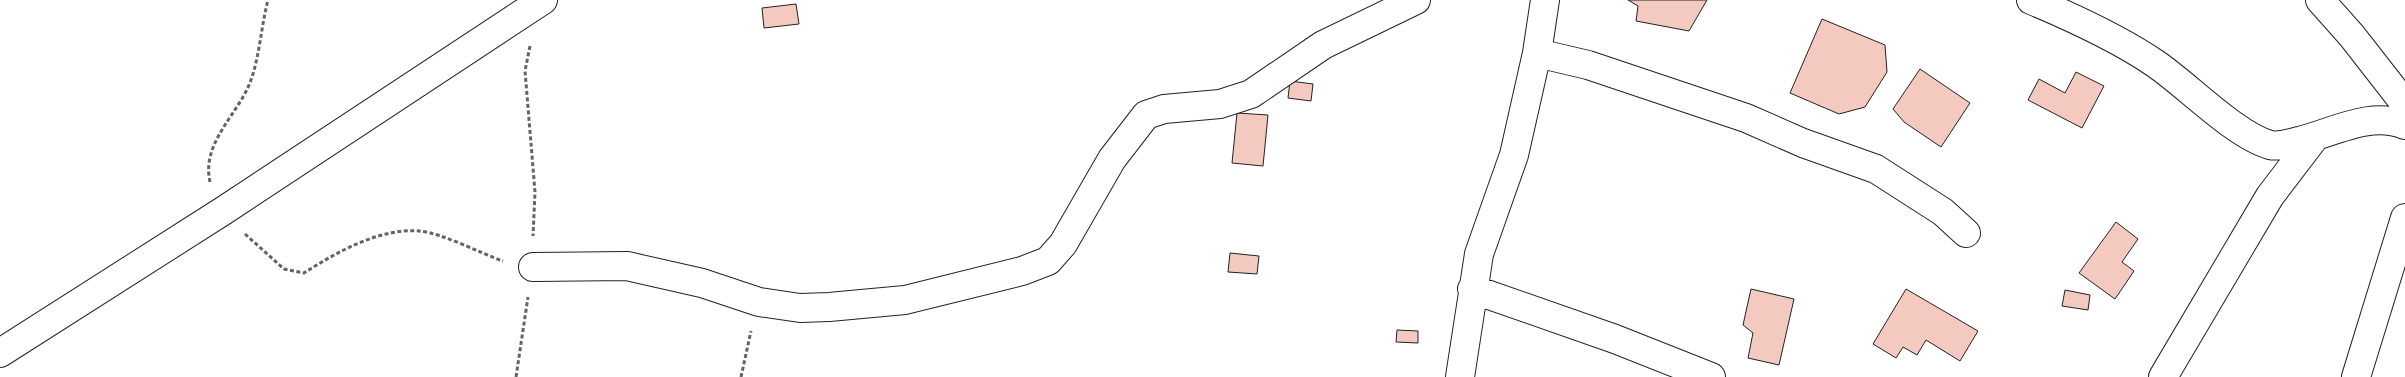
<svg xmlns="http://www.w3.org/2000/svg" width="2405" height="377" viewBox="0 0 2405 377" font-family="'Times New Roman',serif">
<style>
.building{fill:#f3c9c0;stroke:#222}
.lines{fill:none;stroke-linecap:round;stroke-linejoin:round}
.minor-casing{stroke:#222;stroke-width:30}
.secondary-casing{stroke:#222;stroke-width:30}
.path{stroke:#646464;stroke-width:3;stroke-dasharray:4 2.5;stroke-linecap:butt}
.minor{stroke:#fff;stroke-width:28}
.secondary{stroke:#fff;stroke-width:28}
</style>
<rect width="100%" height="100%" fill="#fff"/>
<path class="building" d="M1628 0H1707L1689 31 1636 21 1638 6Z
M796 4 799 24 764 28 762 8Z
M1822 19 1885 45 1887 72 1865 107 1839 114 1790 93Z
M1920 69 1970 103 1941 147 1904 122 1893 109Z
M2076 72 2104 86 2082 128 2028 100 2039 79 2065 93Z
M1290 81 1313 84 1311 101 1288 98Z
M1237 113 1268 115 1263 166 1232 163Z
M2116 222 2138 239 2122 262 2134 271 2115 299 2079 273Z
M1230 253 1259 256 1257 274 1228 272Z
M1751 289 1794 299 1779 365 1748 358 1753 333 1743 325Z
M1906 289 1978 331 1960 361 1926 340 1917 355 1903 347 1896 358 1873 344Z
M2065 290 2090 295 2088 310 2062 306Z
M1397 330 1418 331V343L1396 342Z"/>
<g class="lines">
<g class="minor-casing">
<path id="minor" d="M2031 0C2074 18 2118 38 2156 64 2188 86 2235 135 2270 145 2279 147 2290 143 2299 141 2335 132 2370 111 2405 125
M2320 0 2352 36 2405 104
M1537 53 1588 65 1746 118 1803 143 1876 169 1943 212 1966 233
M533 267 627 266 702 283 759 302 800 308 829 307 905 300 1022 271 1048 261 1063 244 1112 159 1146 115 1164 109 1220 104 1251 94 1323 45 1416 0
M1472 289 1615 339 1711 377
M1460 377 1479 254 1514 155 1537 53 1545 0
M2163 377 2270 196 2315 137
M2356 377 2405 218"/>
</g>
<g class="secondary-casing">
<path id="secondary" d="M0 353 223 211 543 0"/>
</g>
<path class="path" d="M530 46 525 71 535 192 533 236
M210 182C201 142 239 114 251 80 260 54 261 27 268 0
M245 234 284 269 304 273C337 252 379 228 419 231 442 233 480 253 503 261
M516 377 528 297
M741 377 751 331"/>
<use href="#minor" class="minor"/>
<use href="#secondary" class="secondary"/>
</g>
</svg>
